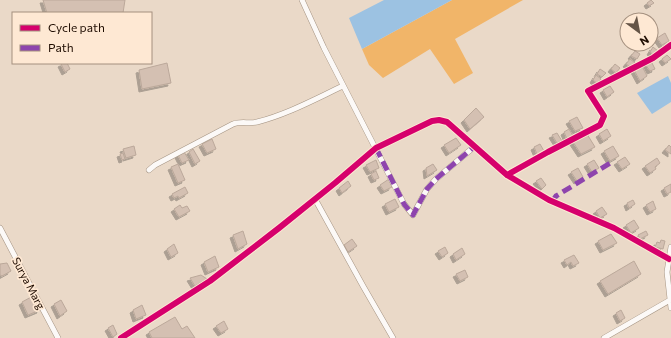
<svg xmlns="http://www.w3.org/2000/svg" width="671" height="338" viewBox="0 0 671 338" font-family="Commissioner,sans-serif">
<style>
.green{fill:#f1b569}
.water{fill:#9cc2e2}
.building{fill:#d4c0b2;stroke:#bba89a;filter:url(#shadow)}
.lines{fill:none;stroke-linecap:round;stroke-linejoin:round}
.minor-casing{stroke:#a59483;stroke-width:6}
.minor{stroke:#fcf9f7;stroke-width:5}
.quiet{stroke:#8e44ad;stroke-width:5;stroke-dasharray:10 5;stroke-linecap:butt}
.cycleway-casing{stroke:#fee8d3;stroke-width:8}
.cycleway{stroke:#d6006c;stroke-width:6}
.labels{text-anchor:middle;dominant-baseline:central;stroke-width:3.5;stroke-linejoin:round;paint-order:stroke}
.street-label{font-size:11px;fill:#1e0c00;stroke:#fee8d3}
</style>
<defs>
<filter id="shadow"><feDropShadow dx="-3" dy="3" stdDeviation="0" flood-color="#0004"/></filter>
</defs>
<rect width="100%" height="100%" fill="#ead9c8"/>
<path class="green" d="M452 0H523L455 39 473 73 454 84 430 49 383 78 369 65 362 49Z"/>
<path class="water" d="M384 0H452L362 49 349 18Z
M668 76 671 83V102L652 114 637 93Z"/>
<path class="building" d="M43 0H125L123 13H47Z
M651 0 654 3 649 6 647 3Z
M665 33 669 41 662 45 657 38Z
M653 47 658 51 655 56 650 52Z
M635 51 640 54 637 59 631 56Z
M667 55 671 59 665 63 662 59Z
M630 59 635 63 632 68 626 64Z
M651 61 655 69 650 71 645 64Z
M63 63H67L70 69 65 72 61 64Z
M167 63 171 83 142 89 139 70Z
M615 64 620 68 616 73 611 69Z
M642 66 647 76 640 81 634 70Z
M600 69 606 73 602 77 597 74Z
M596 75 601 79 598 84 593 80Z
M610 86 614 92 607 97 603 90Z
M476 108 484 117 470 129 464 120Z
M577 117 583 128 575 131 569 121Z
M569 129 573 136 567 139 564 132Z
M607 129 611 136 603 141 599 134Z
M557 133 562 141 557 143 552 135Z
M587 134 595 147 581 154 573 142Z
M456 138 461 145 449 153 444 145Z
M212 139 216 149 207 153 202 144Z
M540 144 544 151 537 154 534 147Z
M669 145 671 147V154L665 150Z
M134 146 136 155 126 158 123 149Z
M613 146 619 156 610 161 604 151Z
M193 149 200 161 195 164 189 152Z
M184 152 189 160 182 163 178 155Z
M123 153 125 159 122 160 120 154Z
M625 157 630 164 622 169 617 162Z
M657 158 660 163 655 167 656 169 650 173 645 166Z
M376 160 379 168 370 172 366 165Z
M594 160 599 168 592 172 587 164Z
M178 164 185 180 178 183 171 167Z
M433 164 437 170 427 176 426 168Z
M578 168 583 177 577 181 571 172Z
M376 171 379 178 374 180 371 174Z
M541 178 546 185 542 189 536 181Z
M389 179 392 187 384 191 380 185Z
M348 181 351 186 342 193 339 188Z
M671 184V192L667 194 664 188Z
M185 187 188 193 179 198 178 196 174 198 172 194Z
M395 199 399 207 389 212 385 204Z
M633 200 635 204 629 208 627 203Z
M653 201 656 209 650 212 646 205Z
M180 205 182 208 187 206 190 211 179 217 174 209Z
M602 207 607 214 600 218 596 211Z
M634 220 639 228 631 233 626 225Z
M243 231 247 244 238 249 233 235Z
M646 231 648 235 640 239 638 235Z
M611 234 617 243 603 250 598 241Z
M352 239 357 246 348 252 344 245Z
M661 240 665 241 663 249 655 247 657 242 660 243Z
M174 244 178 253 171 257 167 249Z
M445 247 448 253 442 257 438 251Z
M462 248 465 254 456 260 453 254Z
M574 255 579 263 573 266 571 262 567 265 564 260Z
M215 256 219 267 208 272 204 262Z
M634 261 641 274 608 294 600 281Z
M7 263 11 271 2 276 0 275V264Z
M465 270 468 277 460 281 456 274Z
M201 275 207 279 195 286 190 278Z
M33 296 40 310 28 315 22 302Z
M61 300 67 311 60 316 54 304Z
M142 305 146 315 136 319 133 310Z
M621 310 625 318 620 321 616 313Z
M175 317 182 329 187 326 195 338H152L149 332Z
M224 321 228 329 221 333 216 326Z
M113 325 117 334 113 337 108 328Z"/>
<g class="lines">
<g class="minor-casing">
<path id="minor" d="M302 0 324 48 404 204 413 215 427 189 436 179 475 146
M149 170 155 165 233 124C241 121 249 124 257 122 288 114 315 99 343 86
M507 175 548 152 600 125 604 116 588 91 653 58 671 45
M315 199 363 286 393 338
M0 228 58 338
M671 247 667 272 671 308
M121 338 210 281 279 228 335 183 376 148 432 121 439 120 447 122 507 175 549 200 614 228 669 259
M604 338 670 300"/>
</g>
<use href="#minor" class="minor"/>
<path class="quiet" d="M376 148 404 204 413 215 427 189 436 179 475 146
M552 202 556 196 612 162"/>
<g class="cycleway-casing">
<path id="cycleway" d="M507 175 548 152 600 125 604 116 588 91 653 58 671 45
M121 338 210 281 279 228 335 183 376 148 432 121 439 120 447 122 507 175 549 200 614 228 669 259"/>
</g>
<use href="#cycleway" class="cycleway"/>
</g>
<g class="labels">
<g class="street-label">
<text transform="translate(29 283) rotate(62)">Surya Marg</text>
</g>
</g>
<rect x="12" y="12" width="140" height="52" fill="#fee8d3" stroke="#a4907f"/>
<rect x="20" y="25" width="20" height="6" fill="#d6006c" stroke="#a4907f"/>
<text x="48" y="32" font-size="12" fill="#1e0c00">Cycle path</text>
<rect x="20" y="45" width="20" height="6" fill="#8e44ad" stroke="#a4907f"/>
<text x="48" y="52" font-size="12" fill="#1e0c00">Path</text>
<g transform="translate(639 32) rotate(148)"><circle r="19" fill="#fee8d3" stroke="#a4907f"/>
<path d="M0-3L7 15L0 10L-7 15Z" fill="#655446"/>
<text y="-6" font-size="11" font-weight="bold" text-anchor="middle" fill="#1e0c00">N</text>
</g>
</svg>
